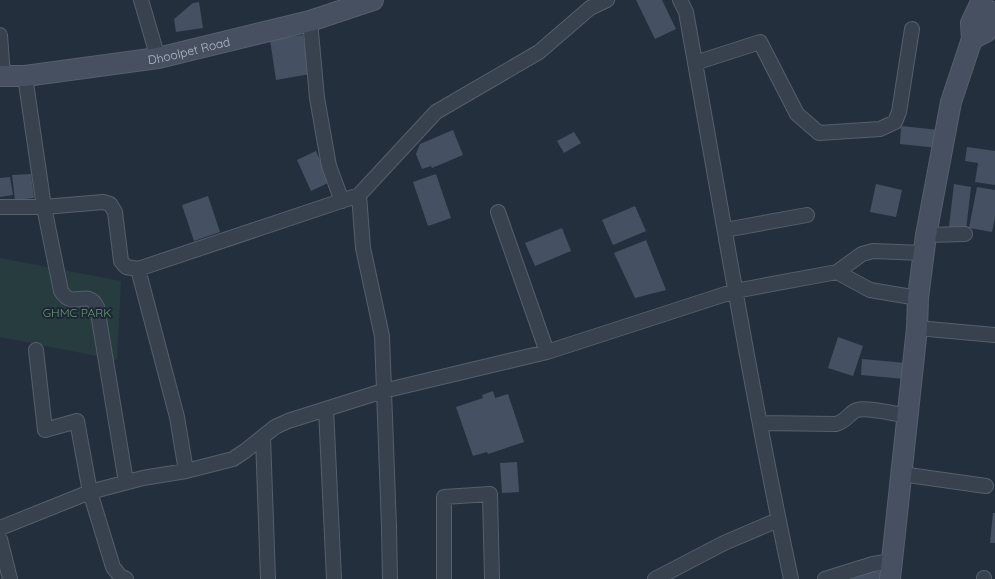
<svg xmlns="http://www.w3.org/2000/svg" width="995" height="579" viewBox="0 0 995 579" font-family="Quicksand,sans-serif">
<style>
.green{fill:#263c3f}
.building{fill:#455162}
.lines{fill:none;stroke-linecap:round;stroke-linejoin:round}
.minor-casing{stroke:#565f6c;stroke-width:16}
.secondary-casing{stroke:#565f6c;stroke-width:22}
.minor{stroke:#38414e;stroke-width:14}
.secondary{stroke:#465061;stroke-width:20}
.labels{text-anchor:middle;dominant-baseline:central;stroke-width:4;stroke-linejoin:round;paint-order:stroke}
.street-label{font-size:12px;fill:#b4bcc9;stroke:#1d2633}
.park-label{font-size:12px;fill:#6b9a76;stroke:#1d2633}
</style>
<rect width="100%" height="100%" fill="#242f3e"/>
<path class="green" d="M0 258 121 281 117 360 0 337Z"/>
<path class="building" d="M636 0H662L676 29 655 39Z
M199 2 203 28 176 32 174 19 193 3Z
M303 35 310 74 276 80 270 40Z
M901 126 939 130 938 148 900 144Z
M453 130 463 155 432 168 431 166 422 169 416 154 420 144Z
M574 132 581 143 564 153 557 141Z
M967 147 995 151V185L975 182 978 163 965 161Z
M316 151 330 182 311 191 297 160Z
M31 174 34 198 15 200 12 175Z
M436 174 451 218 428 226 413 182Z
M10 177 13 195 0 197V178Z
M876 184 902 190 896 217 870 212Z
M954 184 971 187 966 230 949 227Z
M977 187 995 190V217L992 232 969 228Z
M208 196 220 232 194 241 182 205Z
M635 206 646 231 613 245 602 220Z
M562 228 571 251 535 266 525 243Z
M646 240 666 290 635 298 614 253Z
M838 337 863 346 853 376 828 368Z
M862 359 906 363 905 379 861 375Z
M493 391 495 398 508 394 524 442 488 454 487 452 473 456 456 407 483 398 482 395Z
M517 462 519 492 502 493 500 463Z
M993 513H995V543H990Z
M866 570 886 572 885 579H853L854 572Z"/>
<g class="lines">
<g class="minor-casing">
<path id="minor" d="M141 0 158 58
M680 0 686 12C720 201 751 391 791 579
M310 21 317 98 329 166 342 201
M0 35 3 76
M695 63 760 42 797 114 819 133 880 129 895 122 899 112 912 29
M0 207H44L25 76
M498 212 547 352
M725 230 807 215
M926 235 965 234
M837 272 862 254 873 251 923 253
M917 328 995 335
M36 350 45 430 77 421 90 492 113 567 120 576 126 579
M326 409 334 579
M760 423 836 424C847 421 850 412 857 410 867 407 896 414 908 416
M263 437 268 579
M186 471 177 417 138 269 359 195
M901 474 986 486
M126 482 97 307C87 287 73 311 61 291L44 207 103 202 110 204 115 212 121 261 126 267 138 269
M0 528 90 492 143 478 186 471 233 459 245 451 275 427 288 421 383 391 547 352 735 291 837 272 870 290 918 298
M0 539 10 579
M390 579 389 527 382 336 363 248 359 195 436 112 539 52 590 8 607 0
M444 579V497L490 494 492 579
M655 579 724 543 778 520
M825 579 873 564 892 561
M984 579V578"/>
</g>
<g class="secondary-casing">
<g id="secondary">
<path d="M972 39 986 32 995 12"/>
<path id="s1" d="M0 76H25L158 58 310 21 373 0"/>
<path d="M890 579 917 328 918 298 926 235 951 102 972 39 971 23 982 0"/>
</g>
</g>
<use href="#minor" class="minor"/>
<use href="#secondary" class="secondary"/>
</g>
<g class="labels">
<g class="street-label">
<text stroke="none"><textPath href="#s1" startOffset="191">Dhoolpet Road</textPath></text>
</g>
<g class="park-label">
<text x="77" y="312">GHMC PARK</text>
</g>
</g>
</svg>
